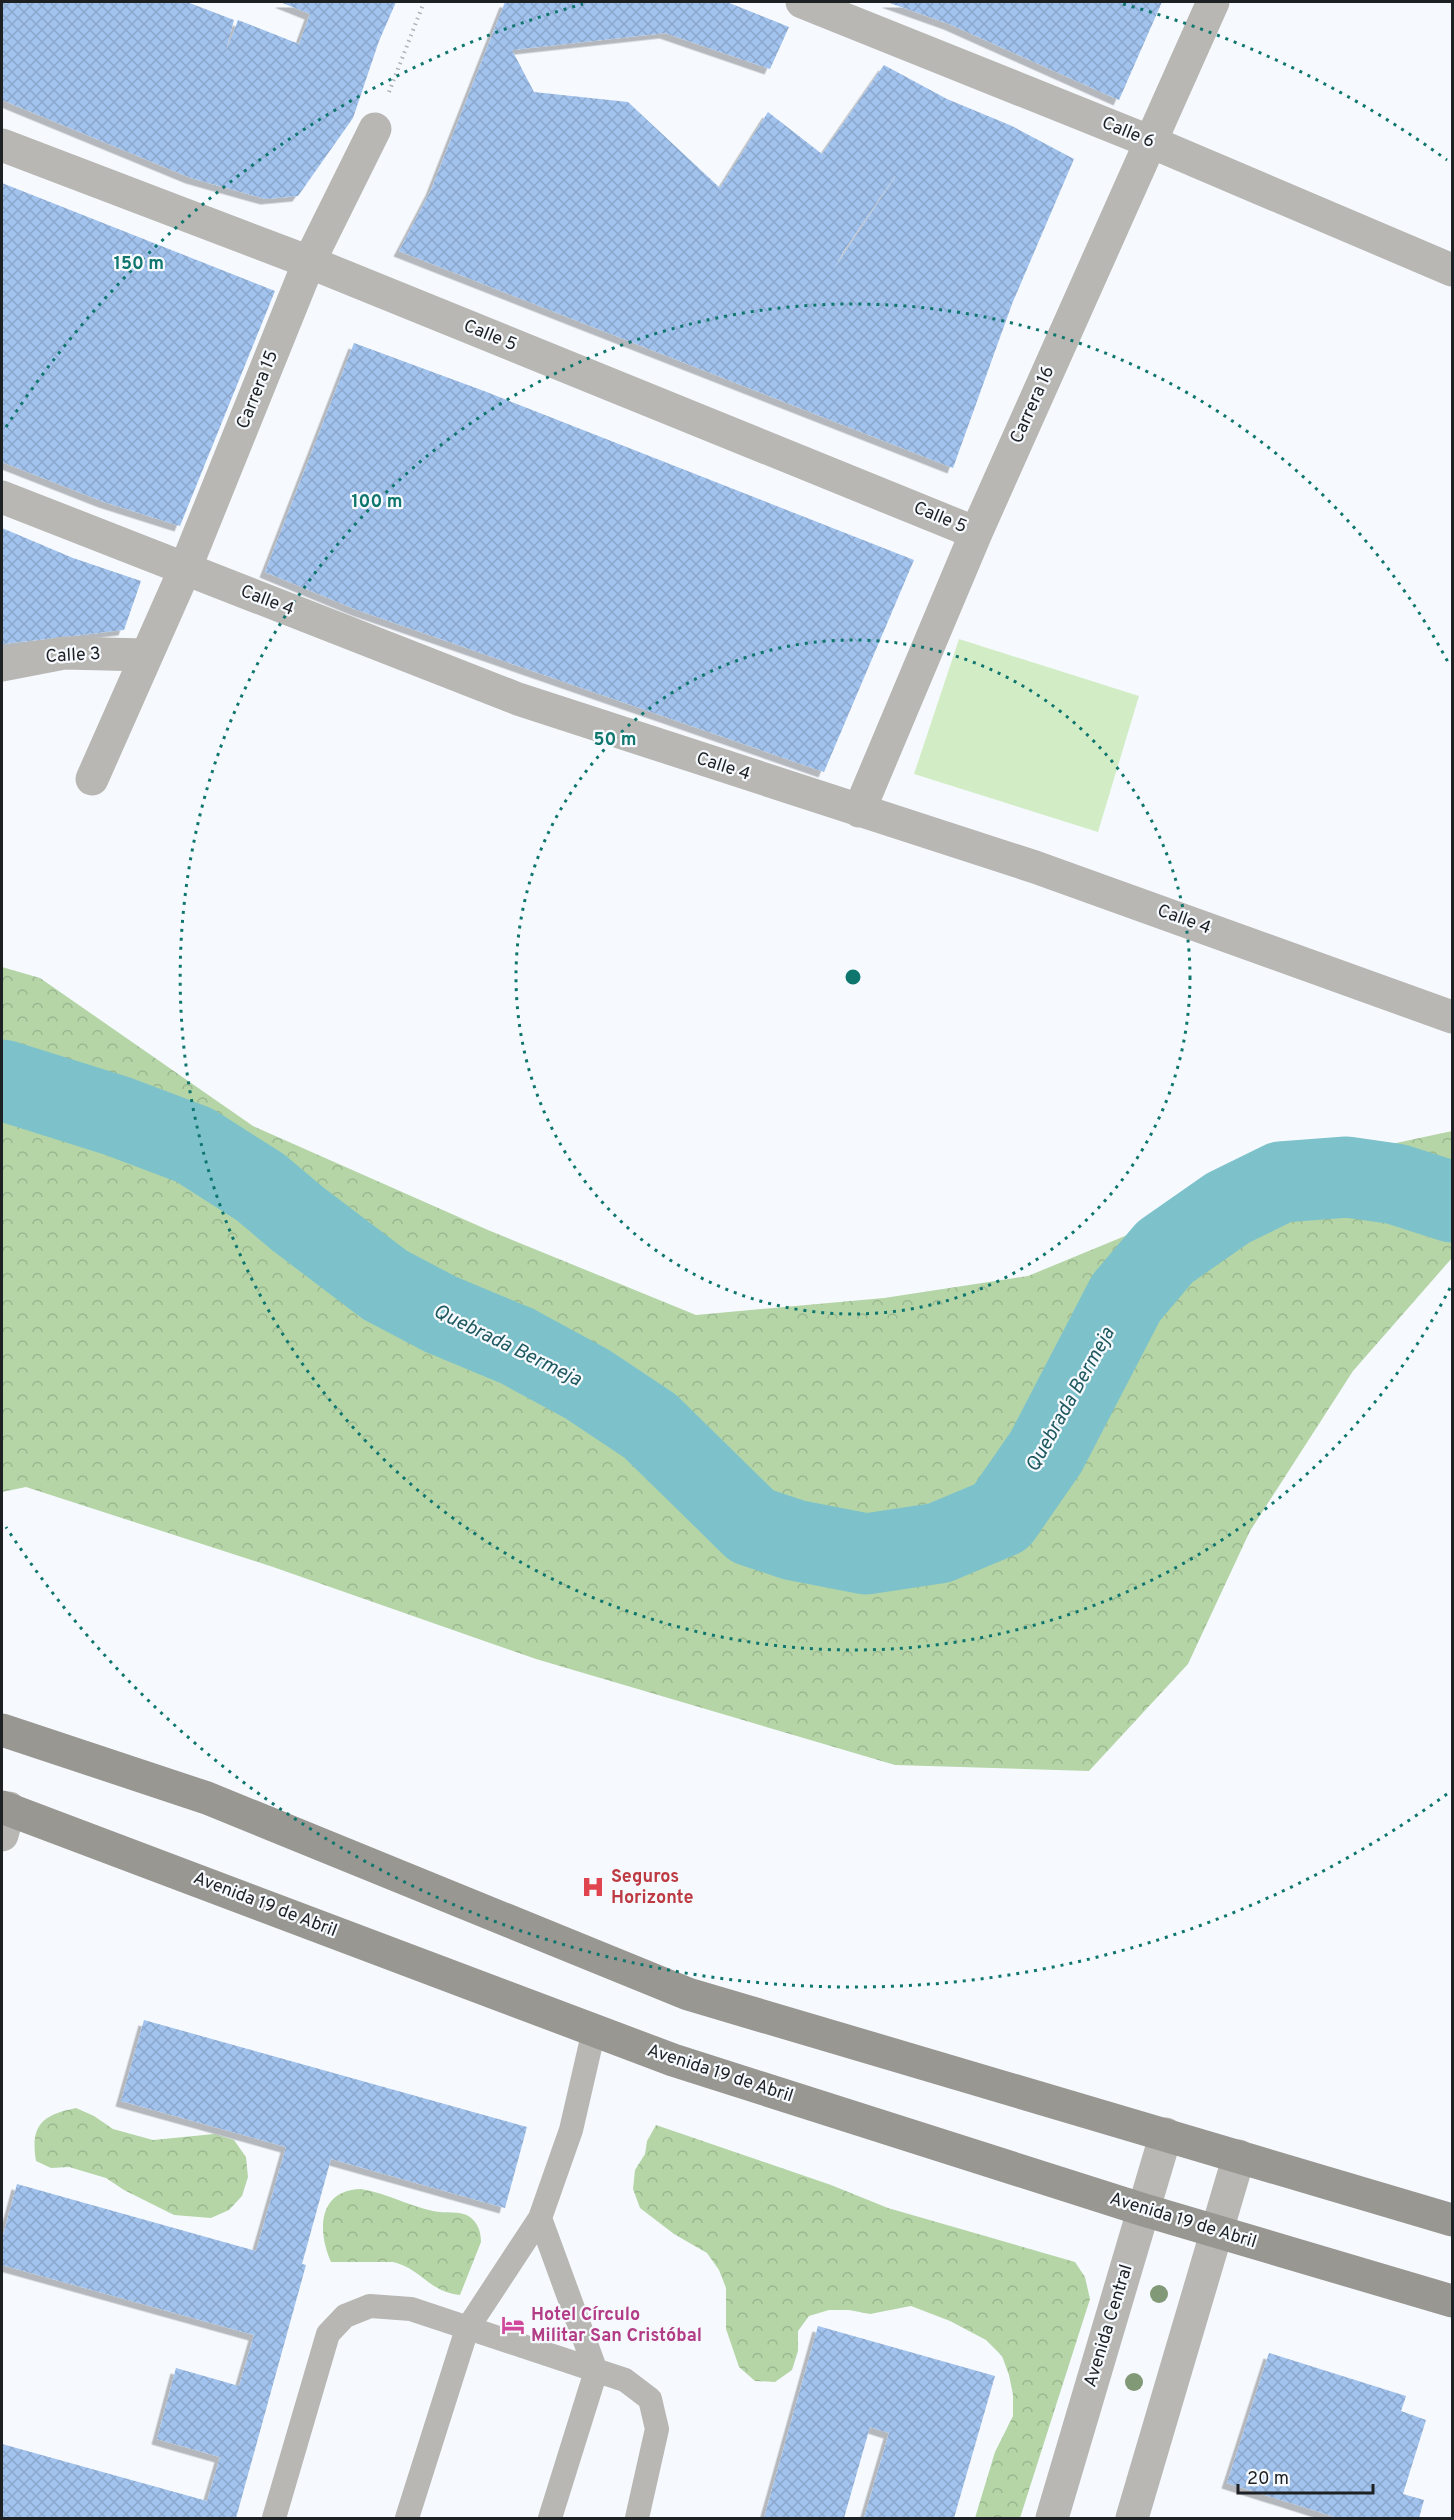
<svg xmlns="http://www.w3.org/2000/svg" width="1454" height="2520" viewBox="0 0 1454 2520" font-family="Overpass,sans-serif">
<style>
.forest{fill:url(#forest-crowns)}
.pitch{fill:#d2edc6}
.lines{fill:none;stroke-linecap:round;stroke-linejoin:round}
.river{stroke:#7dc2cb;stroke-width:81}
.building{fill:url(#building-cross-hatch);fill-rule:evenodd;filter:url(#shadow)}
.path{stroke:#b0b3b8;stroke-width:4;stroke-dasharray:1.5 4.5;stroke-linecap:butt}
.lane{stroke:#b8b7b3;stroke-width:24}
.street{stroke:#b8b7b3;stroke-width:33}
.secondary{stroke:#999791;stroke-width:33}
.tree{fill:#829978}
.ring{fill:none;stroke:#0f766e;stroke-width:3;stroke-dasharray:3 6}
.labels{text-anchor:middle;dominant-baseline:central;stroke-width:4.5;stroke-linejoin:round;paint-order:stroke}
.street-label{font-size:18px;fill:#1e2124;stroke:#f6faff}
.health-label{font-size:18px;font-weight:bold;fill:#be3a42;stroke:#f6faff;text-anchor:start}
.hotel-label{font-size:18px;font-weight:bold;fill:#b23c85;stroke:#f6faff;text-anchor:start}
.water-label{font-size:20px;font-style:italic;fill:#1f5960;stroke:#f6faff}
.centre{fill:#0f766e;stroke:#f6faff;stroke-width:3}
.ring-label{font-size:18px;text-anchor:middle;font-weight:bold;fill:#0f766e;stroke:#f6faff;stroke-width:4.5;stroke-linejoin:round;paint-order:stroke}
</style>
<defs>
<pattern id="forest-crowns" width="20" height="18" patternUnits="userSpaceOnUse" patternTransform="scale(1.5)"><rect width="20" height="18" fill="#b5d5a7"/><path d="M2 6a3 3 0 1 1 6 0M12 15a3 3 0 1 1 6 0" fill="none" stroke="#9bb790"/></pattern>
<pattern id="building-cross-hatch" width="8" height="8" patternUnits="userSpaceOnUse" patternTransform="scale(1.5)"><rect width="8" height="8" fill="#a2c3ed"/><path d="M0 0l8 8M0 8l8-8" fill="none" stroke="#8ba7cb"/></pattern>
<filter id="shadow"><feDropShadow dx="-5.5" dy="5.5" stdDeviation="0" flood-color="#0004"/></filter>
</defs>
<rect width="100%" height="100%" fill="#f6faff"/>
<path class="forest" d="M2 967 40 978 253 1126 488 1230 696 1315 884 1298 1028 1276 1171 1217 1331 1157 1452 1131V1258L1353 1371 1250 1531 1188 1664 1089 1771 895 1765 536 1659 273 1567 26 1487 2 1492Z
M76 2108 94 2116 113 2129 153 2140 214 2134 234 2140 246 2157 248 2177 242 2196 229 2210 211 2218 174 2215 124 2190 106 2178 69 2167 51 2168 36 2161C30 2125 42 2115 76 2108Z
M656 2125 831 2185 888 2208 1075 2262 1085 2277 1090 2299 1020 2518H975L995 2452 1013 2416V2395L1009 2375 1002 2356 986 2340 950 2321 911 2306 870 2314 849 2310H829L809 2316 798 2331V2351L792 2370 775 2382 755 2381 739 2367 726 2329V2288L719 2270 707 2253 674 2234 640 2208 633 2189 635 2170 645 2154 647 2141Z
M361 2189C387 2193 409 2206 433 2211 445 2214 460 2210 470 2217 478 2223 481 2232 481 2242L460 2295C429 2292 422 2269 393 2262H331C317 2231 318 2190 361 2189Z"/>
<path class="pitch" d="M959 639 1139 696 1098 832 914 774Z"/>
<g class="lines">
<path class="river" d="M2 1080 117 1116 194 1145 260 1187 298 1219 385 1285 440 1314 517 1346 587 1384 650 1426 752 1526 794 1540 866 1554 939 1543 1001 1517 1046 1452 1126 1298 1165 1252 1228 1208 1281 1182 1347 1177 1396 1184 1452 1202"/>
</g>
<path class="building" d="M2 2H187L234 20 226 51 238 20 299 44 310 14 280 2H396L379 41 353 118 298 196 266 199 191 178 2 100Z
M505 2H727L789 27 770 69 665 33 512 50 534 92 628 102 720 188 768 112 822 154 884 65 947 99 1012 126 1074 159 1012 304 953 468 399 251 431 190ZM895 176V177L834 269 844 251Z
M887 2H1162L1119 100 949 24Z
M2 183 275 291 180 526 104 502 2 462Z
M354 343 484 391 914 560 824 772 357 610 265 572Z
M2 528 73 558 141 581 124 630 2 644Z
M144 2020 527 2127 505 2208 331 2159 302 2264 306 2265 236 2518H2V2444L207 2501 220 2457 157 2439 176 2368 239 2386 254 2335 2 2265V2239L17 2184 256 2251 286 2147 121 2101Z
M818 2326 995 2376 954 2518H864L889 2433 870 2427 844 2518H764Z
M1269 2353 1406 2396 1401 2411 1426 2420 1403 2494 1424 2500 1419 2518H1338L1227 2483Z"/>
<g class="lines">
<path class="path" d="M389 92 424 2"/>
<path class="lane" d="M540 2218 596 2371 550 2518
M274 2518 328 2334 345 2316 370 2306 411 2309 625 2380 650 2399 657 2429 637 2518
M407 2518 467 2329 540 2218 571 2130 594 2030"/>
<path class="street" d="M802 2 1151 142 1452 270
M2 145 309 262 976 533
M2 497 518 699 1035 867 1452 1017
M2 665 64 653 146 655
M92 779 185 569 309 262 375 129
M859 811 976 533 1213 2
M2 1835 9 1808
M1052 2518 1166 2134
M1132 2518 1239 2156"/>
<path class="secondary" d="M2 1730 207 1798 688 1994 1452 2220
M2 1807 673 2060 1144 2210 1452 2301"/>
</g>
<g class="tree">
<circle cx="1159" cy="2294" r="9"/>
<circle cx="1134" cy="2382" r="9"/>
</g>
<g class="ring">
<circle cx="853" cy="977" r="337"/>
<path d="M1450 1288A673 673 0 1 1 1450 666"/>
<path d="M1447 1794A1010 1010 0 0 1 6 1527M6 427A1010 1010 0 0 1 583 4M1123 4A1010 1010 0 0 1 1447 160"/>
</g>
<defs>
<g id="hospital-bare" transform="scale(1.8)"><path d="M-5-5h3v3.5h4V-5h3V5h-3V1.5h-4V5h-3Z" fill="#e0444e" stroke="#f6faff" stroke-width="2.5" paint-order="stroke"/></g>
<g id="hotel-bare" transform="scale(1.8)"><path d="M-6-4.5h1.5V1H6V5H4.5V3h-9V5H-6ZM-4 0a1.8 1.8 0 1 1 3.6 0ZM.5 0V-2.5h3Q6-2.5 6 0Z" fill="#d1479c" stroke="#f6faff" stroke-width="2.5" paint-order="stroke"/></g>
</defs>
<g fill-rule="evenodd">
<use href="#hospital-bare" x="593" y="1887"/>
<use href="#hotel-bare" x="513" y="2325"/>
</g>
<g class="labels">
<g class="street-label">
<text transform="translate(1128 133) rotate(22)">Calle 6</text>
<text transform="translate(490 336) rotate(22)">Calle 5</text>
<text transform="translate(258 390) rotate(-68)">Carrera 15</text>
<text transform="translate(1033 405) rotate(-66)">Carrera 16</text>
<text transform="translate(940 518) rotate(22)">Calle 5</text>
<text transform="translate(267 601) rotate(21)">Calle 4</text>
<text transform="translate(73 656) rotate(-3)">Calle 3</text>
<text transform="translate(723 767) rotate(18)">Calle 4</text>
<text transform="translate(1184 920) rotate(20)">Calle 4</text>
<text transform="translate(265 1905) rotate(21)">Avenida 19 de Abril</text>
<text transform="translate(720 2074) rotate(18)">Avenida 19 de Abril</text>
<text transform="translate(1183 2221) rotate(17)">Avenida 19 de Abril</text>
<text transform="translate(1109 2326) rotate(-73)">Avenida Central</text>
</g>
<g class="health-label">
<text x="611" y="1877">Seguros<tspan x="611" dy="21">Horizonte</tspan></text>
</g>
<g class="hotel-label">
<text x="531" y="2315">Hotel Círculo<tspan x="531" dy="21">Militar San Cristóbal</tspan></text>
</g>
<g class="water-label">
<text transform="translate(507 1346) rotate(26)">Quebrada Bermeja</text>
<text transform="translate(1071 1400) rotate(-61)">Quebrada Bermeja</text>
</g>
</g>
<circle cx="853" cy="977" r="9" class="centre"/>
<g class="ring-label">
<text x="139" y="269">150 m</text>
<text x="377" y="507">100 m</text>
<text x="615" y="745">50 m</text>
</g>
<rect width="1454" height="2520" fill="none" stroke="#1e2124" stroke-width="6"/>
<path d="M1238 2484v9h135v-9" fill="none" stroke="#1e2124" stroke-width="3"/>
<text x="1247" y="2484" font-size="18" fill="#1e2124" stroke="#f6faff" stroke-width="4.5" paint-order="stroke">20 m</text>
</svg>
